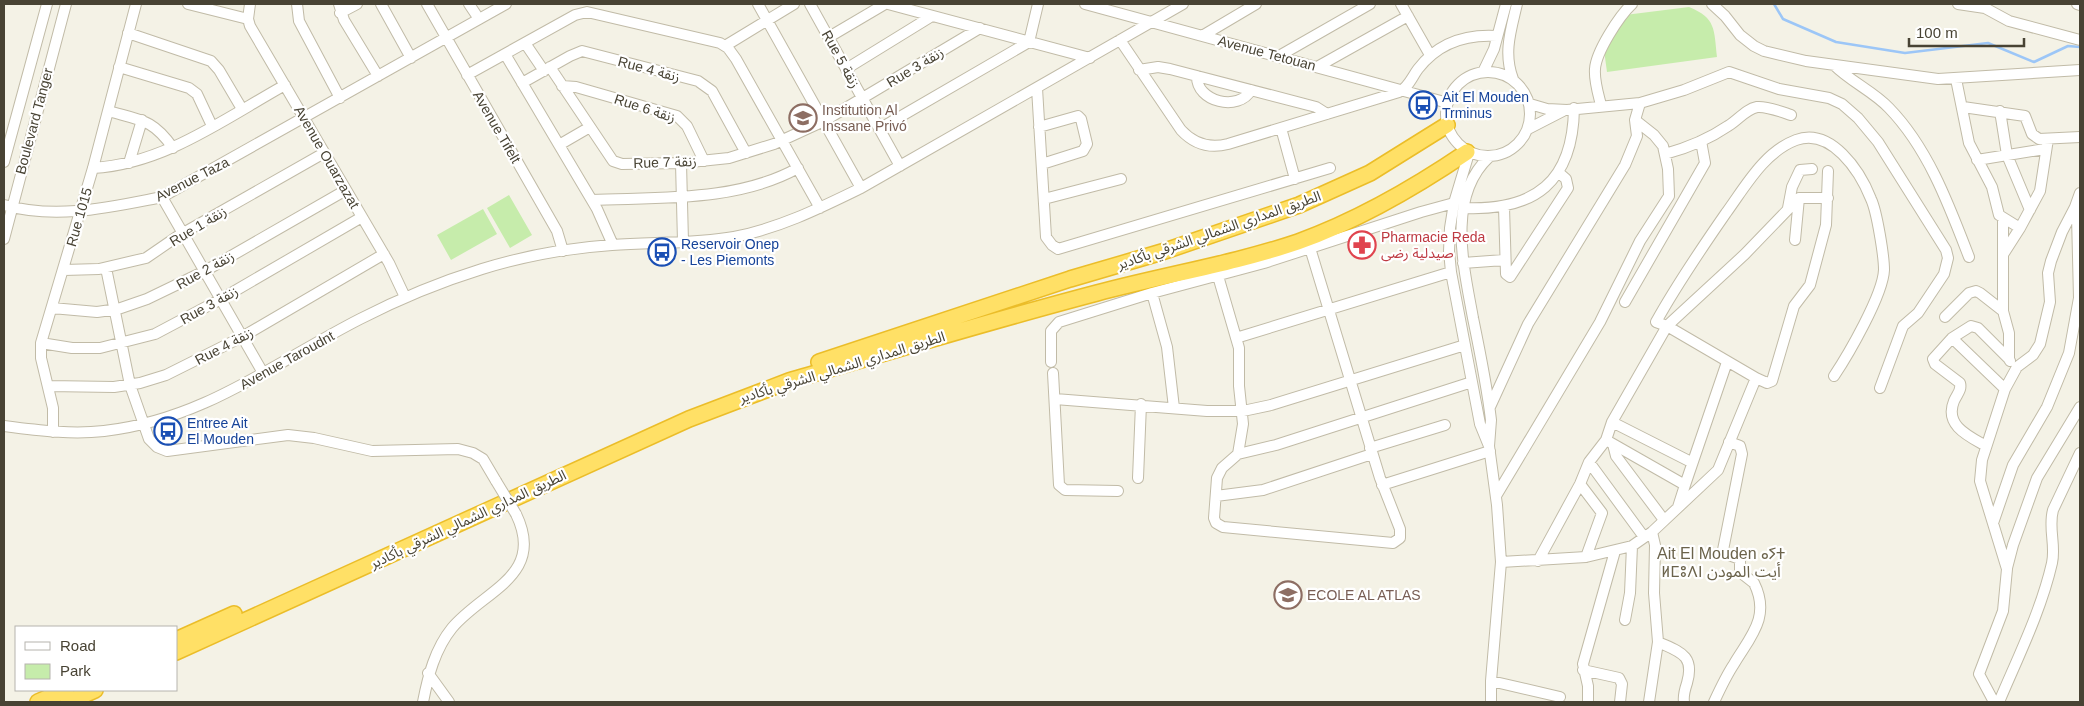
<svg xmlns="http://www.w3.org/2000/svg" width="2084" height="706" viewBox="0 0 2084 706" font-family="Helvetica,'Noto Sans Arabic','Noto Sans Tifinagh',sans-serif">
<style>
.green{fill:#c6ecab}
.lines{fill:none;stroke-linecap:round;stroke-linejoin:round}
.stream{stroke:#9cc6f7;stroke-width:2.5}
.minor-casing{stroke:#c1bba7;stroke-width:12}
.highway-casing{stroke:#ebbd29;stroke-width:18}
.minor{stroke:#fff;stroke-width:10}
.highway{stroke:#ffe066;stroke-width:15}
.minor-bridge-casing{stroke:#c1bba7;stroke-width:12;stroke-linecap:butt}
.minor-bridge{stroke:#fff;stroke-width:10}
.labels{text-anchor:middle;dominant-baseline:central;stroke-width:4.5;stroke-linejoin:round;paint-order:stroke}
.street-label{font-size:14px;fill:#484334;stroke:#fff}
.transit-label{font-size:14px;fill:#164399;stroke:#fff;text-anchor:start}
.education-label{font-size:14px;fill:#785e54;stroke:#fff;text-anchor:start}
.health-label{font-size:14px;fill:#be3a42;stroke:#fff;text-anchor:start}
.quarter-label{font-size:16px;fill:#6b634b;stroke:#fff}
</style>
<rect width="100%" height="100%" fill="#f4f2e6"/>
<path class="green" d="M1689 7C1716 18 1714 29 1717 57L1607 72 1604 50 1625 15Z
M509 195 532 235 510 248 487 208Z
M483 209 497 234 451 260 437 235Z"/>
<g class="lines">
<path class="stream" d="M1774 4 1783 19 1836 42 1905 53 1988 43 2034 62 2068 46 2080 47"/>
<g class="minor-casing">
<path id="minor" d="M188 4 248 19
M250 4 248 19 250 26 389 263 405 297
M297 4 299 21 340 98
M339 4 344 20 378 76
M381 4 411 58
M427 4 557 231 563 251
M469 4 479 19
M758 4 861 188
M810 4 900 166
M888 4 1090 58
M1085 4 1448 103
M1401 4 1430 55
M1712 4 1725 16 1740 35 1754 46 1764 51 1806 61 1938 79 2080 70
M1958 4 1985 8 2009 21 2080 40
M2077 4 2080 5
M340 13 357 4
M128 33 211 61 219 70 242 109
M1202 36 1256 4
M829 37 885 4
M1120 40 1181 130C1194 144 1209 149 1228 144L1399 92C1408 88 1412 77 1418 69 1438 43 1466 34 1497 36
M525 43 544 71
M725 46 794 4
M505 54 597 209 613 245
M1279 56 1370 4
M1834 65C1851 82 1873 91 1889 108 1928 148 1949 205 1969 257
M119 67 189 88 197 94 212 126
M550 67 613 161 622 164 681 163 729 158 774 144 824 121 980 28
M1317 67 1408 16
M846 69 932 16
M1139 70 1158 67 1170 69 1316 107 1327 114
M1446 114a42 42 0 1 1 84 0a42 42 0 1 1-84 0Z
M1483 72 1494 49 1506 4
M467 75 575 15 587 12 720 43 728 48 736 59 820 208
M1197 76C1196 102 1239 112 1251 90
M1513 79C1503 53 1511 30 1517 4
M1956 79 1969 143 1992 187 1999 215 2020 228
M522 83 570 56 582 51 698 81 712 91 746 153
M562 86 576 87 677 116 687 126 704 161
M1037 88 1046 237 1052 245 1058 249 1330 168
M1530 104 1547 109 1567 110 1640 103 1684 90 1729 72 1779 89 1829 98 1842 104 1858 118 1878 142 1946 250 1948 258 1944 274 1918 313 1903 326 1880 388
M1601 105C1598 93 1594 81 1595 69 1596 52 1619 16 1632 4
M1963 107 2025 116 2032 134 2039 139 2080 137
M108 111C140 120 153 119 173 148
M2000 111 2007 155 2030 210
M1039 127 1078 116 1081 119 1087 144 1083 151 1042 164
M1281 128 1295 179
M879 129 1029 42 1038 4
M1528 129 1563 111
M559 145 590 127
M1469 153 1454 203 1450 228 1449 251 1451 272 1480 424 1489 446
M1665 154C1687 148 1709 139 1728 126 1738 120 1746 109 1757 107 1767 106 1782 112 1791 115
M1489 157C1446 197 1464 268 1473 318 1480 352 1487 386 1491 420L1489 446 1497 505 1501 562 1491 681V702
M1977 160 2045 149
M4 162 47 4
M129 163 142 120
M681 163 683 242
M93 168C164 164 224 119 285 85
M162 197 263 373
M1044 199 1121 179
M592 200C659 197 737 202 798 168
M4 205C57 220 110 207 162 197L506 4
M1504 207 1506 274 1510 277 1568 188 1566 179 1558 172
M1464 208C1535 211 1573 182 1574 108
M1788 208 1792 187 1800 170 1812 169
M4 239 66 4
M1795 240 1799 198
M2004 253 2020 228 2040 191 2048 139
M1463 263 1504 260
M106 268 130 385 149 439 157 447 167 451 288 435 314 438 372 451 458 449 473 453 483 459 496 481
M64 270 99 269 146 258 178 236 324 153
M1218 276 1239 348V386L1243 424 1238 454 1222 468 1217 478 1214 518 1216 523 1223 527 1393 543 1400 538V529L1380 478 1310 248
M1152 293 1167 347 1174 408
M1625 302 1705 163 1701 141
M52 308 97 312 118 309 147 299 205 271 346 190
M2003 311V219
M1945 317 1969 293 1976 291 1980 293 2003 311 2009 333V359L2010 361
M1236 338 1451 272
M1952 338 2005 389
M41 343 72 348H100L155 334 221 299 362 217
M1051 362V331L1059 322 1152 293 1264 263 1421 212 1454 203
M1053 373 1059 485 1065 490 1118 491
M1756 378 1667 326 1656 322C1677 284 1701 249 1726 213 1745 187 1764 152 1796 140 1831 127 1860 171 1871 199 1877 212 1884 256 1884 270 1883 295 1848 355 1834 376
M48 386 114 387 140 383 166 375 242 337 384 254
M1055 399 1207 411H1243L1271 405 1465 345
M1490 407 1528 324 1625 165 1637 136 1635 120 1640 103
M1612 422 1691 462
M4 426C37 430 70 435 104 431 203 420 274 363 360 319 399 299 440 282 482 269 524 256 568 248 612 245 653 242 694 244 734 237 780 228 820 208 861 188L1183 4
M53 432V408L41 358V343L93 168 136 4
M1606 440 1685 485 1678 507
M1613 444 1616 456 1664 520
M1986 446C1968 436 1944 425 1954 401 1957 394 1962 390 1960 383L1935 364 1933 359 1952 338 1971 326 1978 328 2009 359
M1370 448 1445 425
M1238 454 1276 445 1472 382
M1589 462 1644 537
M1138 478 1141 404
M1580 484 1602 513 1586 557
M1382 485 1490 451
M1685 485 1727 362
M1216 496 1263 490 1372 454
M1496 496 1600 322 1640 241 1669 196 1668 169 1663 146 1654 135 1635 120
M1993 523 2013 465 2047 407 2069 353 2079 298 2077 216 2075 207 2080 193
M1538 561 1580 484 1589 462 1606 440 1612 422 1667 326 1745 254 1799 198H1828
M1501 562 1586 557 1632 546 1652 532 1718 470 1756 378 1767 383 1772 381 1794 306 1810 285 1826 225 1828 171
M2007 568 2013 545 2037 478 2080 407
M1625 620 1630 593 1632 546
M1658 642C1680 652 1695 655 1687 683 1685 689 1683 696 1684 702
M1583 670 1619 678 1622 684 1620 702
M428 673 449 702
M1491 681 1560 697
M423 702C428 676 435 649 452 628 484 590 546 576 516 514
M1588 702V686L1583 664 1615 551
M1649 702 1658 642 1654 593 1655 545 1652 532
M1714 702C1720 689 1726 676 1734 664 1750 637 1771 617 1754 583L1740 572V559L1726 554 1723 550 1742 454 1740 446 1729 442
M1994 702 1979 674 2003 611 2007 569 1980 481 1982 460 2005 389 2017 367 2033 355 2040 344 2050 302 2048 273 2051 261 2062 232 2075 207
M1999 702C2018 657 2041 611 2052 563 2056 545 2048 528 2053 510L2080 453"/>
</g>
<g class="highway-casing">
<path id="highway" d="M819 362 1070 279 1162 252 1299 205 1370 173 1447 125
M176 640 234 614
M176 652 689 419 789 381C891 351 994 320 1097 293 1164 275 1233 264 1298 242 1359 220 1414 188 1467 152
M38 702 66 690
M68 702 95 690"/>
</g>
<use href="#minor" class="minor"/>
<use href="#highway" class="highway"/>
<g class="minor-bridge-casing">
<path id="minor-bridge" d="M496 481 516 514"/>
</g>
<use href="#minor-bridge" class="minor-bridge"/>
</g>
<defs>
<g id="bus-ring" transform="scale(1.4375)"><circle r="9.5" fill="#fff" stroke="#1a4fb4" stroke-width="1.5"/><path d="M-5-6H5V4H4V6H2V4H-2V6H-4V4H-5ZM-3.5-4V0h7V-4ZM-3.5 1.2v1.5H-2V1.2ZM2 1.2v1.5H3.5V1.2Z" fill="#1a4fb4"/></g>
<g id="school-ring" transform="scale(1.4375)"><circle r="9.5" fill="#fff" stroke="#8d6e63" stroke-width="1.5"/><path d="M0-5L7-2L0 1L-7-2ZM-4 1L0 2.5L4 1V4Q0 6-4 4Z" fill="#8d6e63"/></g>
<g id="pharmacy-ring" transform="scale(1.4375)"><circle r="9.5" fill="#fff" stroke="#e0444e" stroke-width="1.5"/><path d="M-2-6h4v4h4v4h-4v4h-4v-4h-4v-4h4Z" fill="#e0444e"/></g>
</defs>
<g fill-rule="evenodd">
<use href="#bus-ring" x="1423" y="105"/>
<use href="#school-ring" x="803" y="118"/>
<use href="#pharmacy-ring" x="1362" y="245"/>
<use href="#bus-ring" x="662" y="252"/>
<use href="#bus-ring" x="168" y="431"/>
<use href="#school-ring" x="1288" y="595"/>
</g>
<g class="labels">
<g class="street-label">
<text transform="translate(1267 53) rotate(15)">Avenue Tetouan</text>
<text transform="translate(841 59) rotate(61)">Rue 5 زنقة</text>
<text transform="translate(915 67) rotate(-31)">Rue 3 زنقة</text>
<text transform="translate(649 69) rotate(15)">Rue 4 زنقة</text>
<text transform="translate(645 108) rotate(18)">Rue 6 زنقة</text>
<text transform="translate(34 121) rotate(-75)">Boulevard Tanger</text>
<text transform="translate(497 127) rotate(60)">Avenue Tifelt</text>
<text transform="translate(327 157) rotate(60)">Avenue Ouarzazat</text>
<text transform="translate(665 162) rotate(-2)">Rue 7 زنقة</text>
<text transform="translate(192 179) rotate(-27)">Avenue Taza</text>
<text transform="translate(79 217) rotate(-74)">Rue 1015</text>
<text transform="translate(198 226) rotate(-31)">Rue 1 زنقة</text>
<text transform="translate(1219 230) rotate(-19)">الطريق المداري الشمالي الشرقي بأكادير</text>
<text transform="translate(205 270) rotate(-29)">Rue 2 زنقة</text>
<text transform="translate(209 305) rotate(-29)">Rue 3 زنقة</text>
<text transform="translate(224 346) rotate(-28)">Rue 4 زنقة</text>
<text transform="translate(287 360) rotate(-29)">Avenue Taroudnt</text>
<text transform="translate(842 367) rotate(-17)">الطريق المداري الشمالي الشرقي بأكادير</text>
<text transform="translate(468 519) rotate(-25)">الطريق المداري الشمالي الشرقي بأكادير</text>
</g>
<g class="transit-label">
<text x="1442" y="97">Ait El Mouden<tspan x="1442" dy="16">Trminus</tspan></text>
<text x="681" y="244">Reservoir Onep<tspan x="681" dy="16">- Les Piemonts</tspan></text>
<text x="187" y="423">Entree Ait<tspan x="187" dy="16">El Mouden</tspan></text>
</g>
<g class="education-label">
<text x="822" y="110">Institution Al<tspan x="822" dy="16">Inssane Privó</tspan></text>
<text x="1307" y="595">ECOLE AL ATLAS</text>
</g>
<g class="health-label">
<text x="1381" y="237">Pharmacie Reda<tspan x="1381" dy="16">صيدلية رضى</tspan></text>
</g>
<g class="quarter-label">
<text x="1721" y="553">Ait El Mouden ⴰⵢⵜ<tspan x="1721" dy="18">ⵍⵎⵓⴷⵏ أيت المودن</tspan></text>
</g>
</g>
<rect width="2084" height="706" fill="none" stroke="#484334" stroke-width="10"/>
<rect x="15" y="626" width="162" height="65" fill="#ffffff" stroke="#b6b4ae"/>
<rect x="25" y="642" width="25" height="8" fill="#ffffff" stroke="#b6b4ae"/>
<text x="60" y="651" font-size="15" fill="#484334">Road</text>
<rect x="25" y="664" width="25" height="15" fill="#c6ecab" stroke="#b6b4ae"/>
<text x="60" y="676" font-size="15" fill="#484334">Park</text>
<path d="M1909 38v8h115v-8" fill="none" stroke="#484334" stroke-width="2.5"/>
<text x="1916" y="38" font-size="15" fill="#484334" stroke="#ffffff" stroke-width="4" paint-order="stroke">100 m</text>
</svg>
